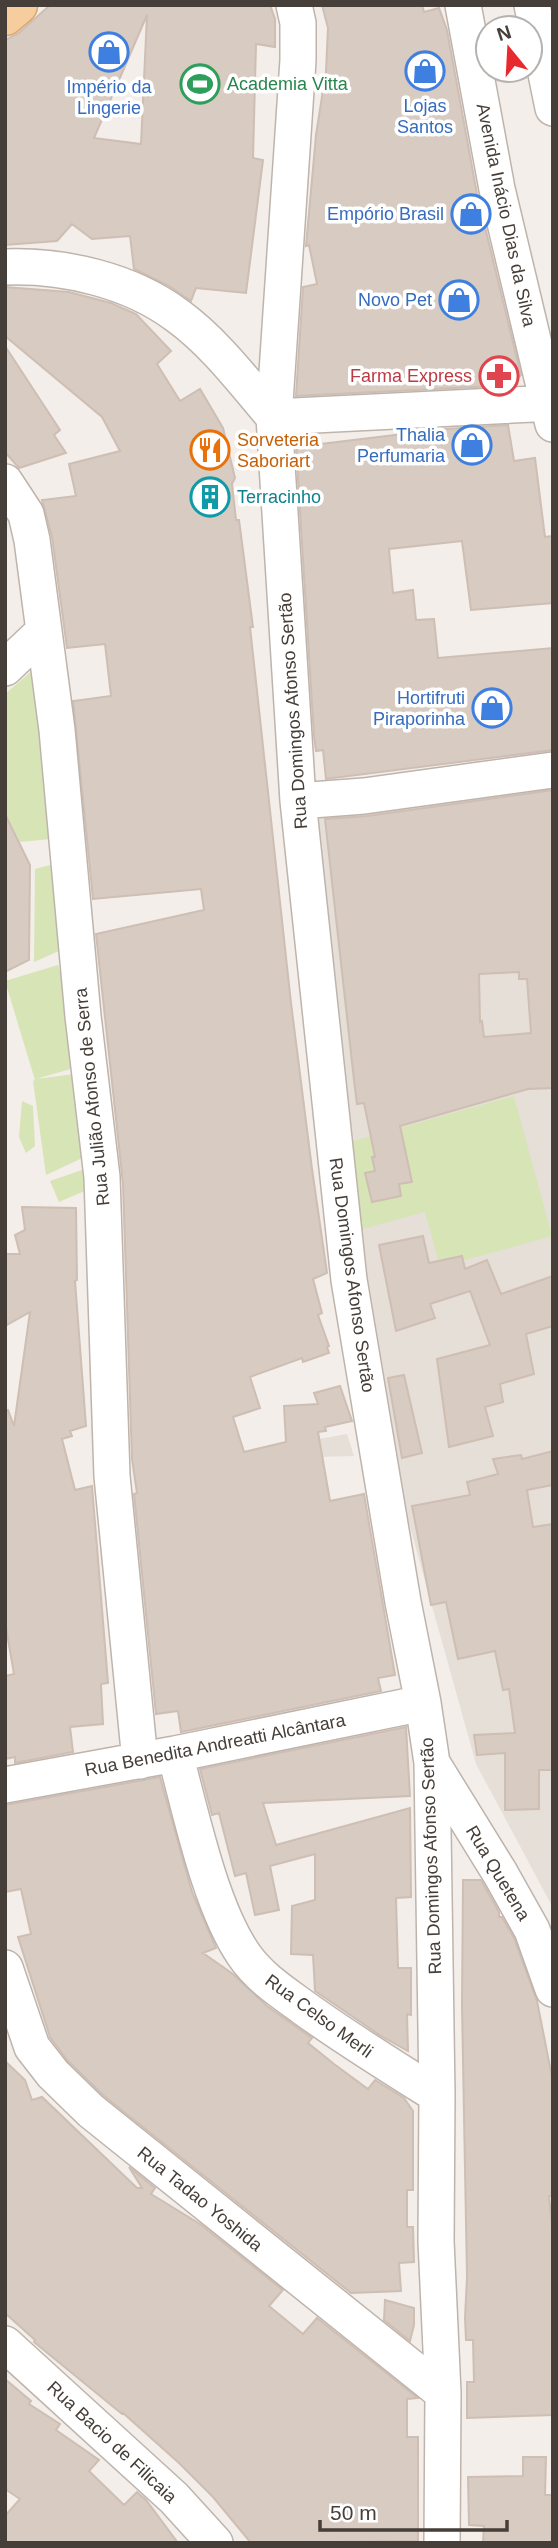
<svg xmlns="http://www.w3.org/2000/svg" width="558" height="2548" viewBox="0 0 558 2548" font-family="Arial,sans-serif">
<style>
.residential{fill:#e6dfd7}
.green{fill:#d7e4b5}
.building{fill:#d7cbc2;stroke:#cebeb3;stroke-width:2;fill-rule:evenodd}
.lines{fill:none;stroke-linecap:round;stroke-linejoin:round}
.minor-casing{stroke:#beb4ac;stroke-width:38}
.major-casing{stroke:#daa76f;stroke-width:41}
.minor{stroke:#fff;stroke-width:35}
.major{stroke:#f6ce9e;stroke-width:38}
.labels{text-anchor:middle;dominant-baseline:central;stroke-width:7;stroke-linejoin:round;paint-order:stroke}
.leisure-label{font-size:18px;fill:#27864d;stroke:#fff;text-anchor:start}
.shop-label{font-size:18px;fill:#366cbe;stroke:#fff;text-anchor:end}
.street-label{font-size:18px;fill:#463e38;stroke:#fff}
.health-label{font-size:18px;fill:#be3a42;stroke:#fff;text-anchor:end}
.food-label{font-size:18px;fill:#c56008;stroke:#fff;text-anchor:start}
.culture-label{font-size:18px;fill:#0d838f;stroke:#fff;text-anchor:start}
</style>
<rect width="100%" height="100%" fill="#f3eee9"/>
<path class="residential" d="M553 776V1908L476 1764 390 1455 341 1173 311 808Z
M347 1434 354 1456 318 1457 314 1440Z"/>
<path class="green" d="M32 671 51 839 20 842 5 812V694Z
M54 864 68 947 34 962 35 869Z
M58 965 88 1064 36 1079 82 1073 93 1153 46 1175 33 1081 35 1080 5 981Z
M514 1096 552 1236 440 1267 425 1212 359 1230 336 1146Z
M22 1101 33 1106 35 1146 26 1153 19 1137Z
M91 1167 96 1186 59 1202 50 1181Z"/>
<path class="building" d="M50 5H270L275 19V47L256 44 253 158 263 160 246 293 196 288 191 301 169 286 134 269 130 236 92 239 72 224 57 241 5 245V40L19 33ZM147 15 141 144 94 138Z
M322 5H422L424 12 439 8 447 30 477 194 521 375 515 381 495 386 296 396 303 287 317 284 309 245 306 246 316 135 326 71 328 28Z
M5 287 69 292 111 303 136 314 171 351 157 364 180 401 200 389 223 428 235 478 232 484 236 520H239L253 627H250L291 1003 312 1169 327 1273 313 1279 322 1313 318 1315 329 1346 327 1347 329 1353 303 1362 302 1358 250 1377 260 1408 233 1417 244 1452 286 1442 284 1406 318 1404 314 1393 340 1386 352 1421 325 1427 326 1431 318 1432 330 1501 364 1494 395 1675 378 1678 381 1691 181 1732 178 1711 156 1714 134 1494 137 1493 132 1459 123 1184 96 934 204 910 201 889 93 899 73 701 111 696 105 644 67 648 52 537 42 500 76 496 69 464 120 451 102 417 5 336Z
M5 346 60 430 54 435 66 453 19 468 5 452Z
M508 425 514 461 535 458 545 537 553 536V603L471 610 462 541 389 549 393 593 413 590 416 620 434 619 438 658 553 648V750L326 779 323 750 316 751 314 736 296 447 445 429Z
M553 790V1088L528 1089 400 1126 412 1182 399 1184 401 1196 372 1202 365 1173 375 1171 372 1157H375L364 1103 357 1104 354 1080 325 819 367 816ZM519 972V979H527L531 1033 484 1037 482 1021 480 1022 479 974Z
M5 814 30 865 29 960 5 972Z
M22 1207 76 1208 77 1280 75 1281 86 1426 70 1431 72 1436 62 1439 75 1490 92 1486 108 1683 101 1684 103 1724 70 1727 73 1752 15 1763V1757L5 1759V1676L14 1674 5 1622V1411L8 1410 14 1426 30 1312 5 1326V1254H20L15 1235 25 1230Z
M423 1236 429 1263 462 1256 465 1269 487 1260 501 1294 553 1276V1326L526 1334 534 1374 500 1384 503 1402 485 1407 493 1436 449 1447 437 1359 490 1345 470 1291 430 1304 435 1318 396 1331 379 1245Z
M404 1375 422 1453 402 1458 388 1378Z
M553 1451V1485L527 1490 533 1527 553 1524V1770H539V1809L505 1810V1753L477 1755 474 1735 515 1733 509 1689 503 1690 495 1651 458 1659 446 1602 431 1605 412 1506 470 1495 467 1482 498 1474 493 1459 521 1455 522 1459Z
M406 1727 410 1796 263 1803 276 1845 410 1808 411 1897 396 1898 398 1968H411V2015L407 2014 408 2051 381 2036 315 1991 313 1955 291 1954 292 1906 315 1900V1854L270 1866 279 1910 255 1915 246 1873 235 1876 219 1813 212 1815 200 1769Z
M160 1777 192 1892 216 1948 203 1953 233 1974 267 2006 312 2038 308 2043 334 2064 368 2089 375 2080 404 2098 413 2111V2190H407V2227H413L414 2262 399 2263 401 2291 351 2293 104 2096 68 2061 50 2037 18 1937 31 1934 21 1889 5 1892V1805Z
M463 1880H481L499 1912V1917H502L514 1938 537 2001 553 2082V2196H549L553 2235V2415L467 2418V2382H474L473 2340H466L465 2318 467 2277 462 2006Z
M5 2061 25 2080 32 2100 42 2097 137 2188H142L129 2167 155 2188 151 2194 200 2224 283 2290 269 2306 303 2334 317 2318 418 2398 407 2399V2437H418V2541L251 2543 213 2497 179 2463 123 2413 122 2414 34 2342 35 2340 5 2313Z
M385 2300 414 2308V2325L410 2341 384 2320Z
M5 2379 31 2401 29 2404 60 2424 56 2430 99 2460 89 2471 124 2505 137 2492 146 2500 178 2543H5V2516L20 2499 5 2489Z
M523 2457H546L545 2495H553V2543H483L484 2526 469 2525 468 2477 523 2476Z"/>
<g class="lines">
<g class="minor-casing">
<path id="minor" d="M294 5 298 23V60L274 417 298 801 349 1280 403 1602 423 1703 432 1763 437 2095 436 2241 443 2393 442 2543
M463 5 497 189 553 424
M532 5 553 108
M5 267C64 265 130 280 178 316 215 343 244 382 274 417
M274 417 553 403
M5 482 26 514 32 540 57 730 83 1016 102 1177 112 1476 140 1761
M5 668 44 631
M298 801 364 796 553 770
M175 1754C191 1813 210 1906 244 1955 259 1977 282 1992 304 2008 347 2039 392 2067 437 2095
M432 1763 500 1873 532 1930 553 1989
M5 1785 175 1754 423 1703
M5 1968 32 2047 53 2074 91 2111 443 2393
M5 2344 174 2498 215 2543"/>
</g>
<g class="major-casing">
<path id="major" d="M5 16 18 5"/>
</g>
<use href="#minor" class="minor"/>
<use href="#major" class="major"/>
</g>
<defs>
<g id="shop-ring" transform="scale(2.0125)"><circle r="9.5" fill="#fff" stroke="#3f7fe0" stroke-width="1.5"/><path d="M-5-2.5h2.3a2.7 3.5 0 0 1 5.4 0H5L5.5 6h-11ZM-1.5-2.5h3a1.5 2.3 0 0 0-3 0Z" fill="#3f7fe0"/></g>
<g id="stadium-ring" transform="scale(2.0125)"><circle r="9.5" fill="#fff" stroke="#2e9e5b" stroke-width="1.5"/><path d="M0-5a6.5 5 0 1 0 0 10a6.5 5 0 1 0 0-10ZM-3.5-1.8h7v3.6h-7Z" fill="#2e9e5b"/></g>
<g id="pharmacy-ring" transform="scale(2.0125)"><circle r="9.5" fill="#fff" stroke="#e0444e" stroke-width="1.5"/><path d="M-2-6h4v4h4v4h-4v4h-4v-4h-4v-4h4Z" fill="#e0444e"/></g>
<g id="restaurant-ring" transform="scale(2.0125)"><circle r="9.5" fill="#fff" stroke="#e8710a" stroke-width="1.5"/><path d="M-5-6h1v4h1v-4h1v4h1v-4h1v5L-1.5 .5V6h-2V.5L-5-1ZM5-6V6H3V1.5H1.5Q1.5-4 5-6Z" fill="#e8710a"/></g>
<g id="building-ring" transform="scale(2.0125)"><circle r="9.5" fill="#fff" stroke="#0f9aa8" stroke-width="1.5"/><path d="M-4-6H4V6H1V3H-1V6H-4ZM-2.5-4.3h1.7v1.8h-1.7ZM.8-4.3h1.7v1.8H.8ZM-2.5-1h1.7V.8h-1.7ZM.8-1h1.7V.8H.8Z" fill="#0f9aa8"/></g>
</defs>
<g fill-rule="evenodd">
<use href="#shop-ring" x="109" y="52"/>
<use href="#shop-ring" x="425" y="71"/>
<use href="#stadium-ring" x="200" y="84"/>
<use href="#shop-ring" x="471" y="214"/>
<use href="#shop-ring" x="459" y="300"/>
<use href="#pharmacy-ring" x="499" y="376"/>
<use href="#shop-ring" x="472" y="445"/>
<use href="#restaurant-ring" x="210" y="450"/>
<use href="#building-ring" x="210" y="497"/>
<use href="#shop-ring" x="492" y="708"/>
</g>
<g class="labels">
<g class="leisure-label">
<text x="227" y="84">Academia Vitta</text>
</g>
<g class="shop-label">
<text x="109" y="87" text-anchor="middle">Império da<tspan x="109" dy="21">Lingerie</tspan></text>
<text x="425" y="106" text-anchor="middle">Lojas<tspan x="425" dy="21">Santos</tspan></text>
<text x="444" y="214">Empório Brasil</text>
<text x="432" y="300">Novo Pet</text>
<text x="445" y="435">Thalia<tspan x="445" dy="21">Perfumaria</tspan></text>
<text x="465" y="698">Hortifruti<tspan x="465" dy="21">Piraporinha</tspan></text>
</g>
<g class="street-label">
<text transform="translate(506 215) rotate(78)">Avenida Inácio Dias da Silva</text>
<text transform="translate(293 711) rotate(-94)">Rua Domingos Afonso Sertão</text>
<text transform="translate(92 1097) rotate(-96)">Rua Julião Afonso de Serra</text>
<text transform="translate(352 1275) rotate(82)">Rua Domingos Afonso Sertão</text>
<text transform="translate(215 1745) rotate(-11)">Rua Benedita Andreatti Alcântara</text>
<text transform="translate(431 1856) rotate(-92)">Rua Domingos Afonso Sertão</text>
<text transform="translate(498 1873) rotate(59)">Rua Quetena</text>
<text transform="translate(319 2016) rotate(36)">Rua Celso Merli</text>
<text transform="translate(200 2199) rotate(39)">Rua Tadao Yoshida</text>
<text transform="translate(112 2442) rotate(43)">Rua Bacio de Filicaia</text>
</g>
<g class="health-label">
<text x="472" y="376">Farma Express</text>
</g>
<g class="food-label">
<text x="237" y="440">Sorveteria<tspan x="237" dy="21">Saboriart</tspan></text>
</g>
<g class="culture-label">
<text x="237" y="497">Terracinho</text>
</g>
</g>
<rect width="558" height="2548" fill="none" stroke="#463e38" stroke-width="14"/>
<g transform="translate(509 49) rotate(342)"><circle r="33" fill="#ffffff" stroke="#b5b2af" stroke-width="2"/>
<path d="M0-5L12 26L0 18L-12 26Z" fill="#e82a2f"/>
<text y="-10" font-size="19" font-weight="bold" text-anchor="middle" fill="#463e38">N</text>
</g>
<path d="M320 2520v10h187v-10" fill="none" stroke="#463e38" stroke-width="3.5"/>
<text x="330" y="2520" font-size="21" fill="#463e38" stroke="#ffffff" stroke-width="5" paint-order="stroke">50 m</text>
</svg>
